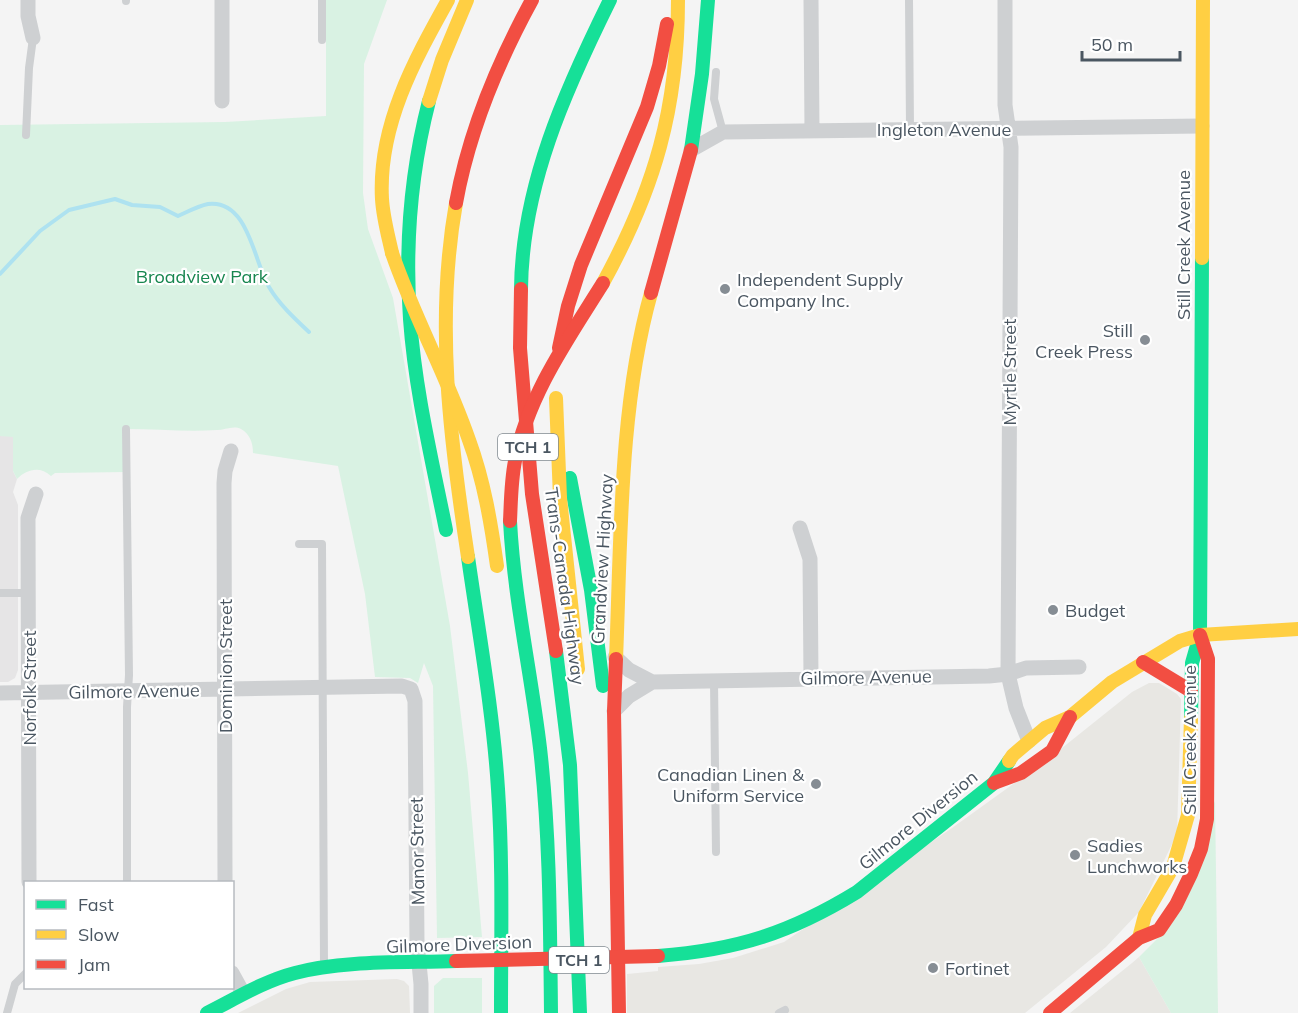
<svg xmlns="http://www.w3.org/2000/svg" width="1298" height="1013" viewBox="0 0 1298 1013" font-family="Mulish,sans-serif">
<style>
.commercial{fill:#e8e7e3}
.education{fill:#e6e5e6}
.green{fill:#d9f2e3}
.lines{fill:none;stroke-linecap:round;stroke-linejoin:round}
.stream{stroke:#aee2f0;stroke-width:4}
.lane{stroke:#ced0d2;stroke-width:8}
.street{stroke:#ced0d2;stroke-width:15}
.fast{stroke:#16e098;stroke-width:14}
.slow{stroke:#ffcf43;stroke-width:14}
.jam{stroke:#f24e42;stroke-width:14}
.slow-bridge{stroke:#ffcf43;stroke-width:14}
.jam-bridge{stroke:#f24e42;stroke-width:14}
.poi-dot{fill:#868d94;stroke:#fff;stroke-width:2}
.labels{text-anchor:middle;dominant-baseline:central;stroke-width:4.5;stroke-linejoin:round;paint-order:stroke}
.shield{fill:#fff;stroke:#808990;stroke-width:1.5}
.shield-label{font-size:16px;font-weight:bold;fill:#4a5661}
.street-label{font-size:18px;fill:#4a5661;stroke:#fff}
.park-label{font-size:18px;fill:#17864f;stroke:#fff}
.poi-label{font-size:18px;fill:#4a5661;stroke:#fff;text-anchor:start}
</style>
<rect width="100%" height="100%" fill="#f4f4f4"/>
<path class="commercial" d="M1149 683H1159L1177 694 1181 699 1177 834 1139 912 1106 947 1025 1013H627V974L658 971V967L699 964 733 958 784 942 952 828 1052 756 1132 692Z
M1139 957 1171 1013H1070L1132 963Z
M397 979 404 981 409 986 410 1013H238L286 989 310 982Z"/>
<path class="education" d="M0 436H13V471L17 479 13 492 18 505V670L15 678 8 682H0Z"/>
<path class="green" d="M326 0H387L364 64 363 193 368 229 393 298 450 626 468 773 482 937 437 938 433 686 424 663 418 683 410 678 375 677 365 594 338 466 253 453C253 443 250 434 241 429 233 425 225 430 217 430 187 432 156 429 126 429V472L55 473 51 476C40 466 27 469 17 479L13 471V437L0 436V125L225 122 326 116Z
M1215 801 1218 1013H1171L1139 957 1165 931Z
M443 978H482V1013H434V986Z"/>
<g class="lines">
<path class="stream" d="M0 274 40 231 69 210 115 199 132 205 160 207 178 216C187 212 198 206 208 204 249 199 254 263 269 287 279 304 294 318 309 332"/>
<path class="lane" d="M322 0V40
M909 0 910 128
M126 1V0
M716 72 714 99 723 132
M26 135 29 68 33 38
M126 429 129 675 127 707V882
M299 544H322L324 965
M0 593H29
M714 681 716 852
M7 1013 15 984 26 973
M779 1013 785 1010"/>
<path class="street" d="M28 0V16L33 38
M222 0V101
M811 0 812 131
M1005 0V105L1011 147 1008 674 1016 708 1029 741
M691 150 723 132 1202 126
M800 528 810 559 811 678
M615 657 629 670 652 682 989 676 1008 674 1026 668 1079 667
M0 693 402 686 411 689 415 701 417 943 421 984V1013
M614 711 629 696 652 682
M29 882 28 518 36 494
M225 882 224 483 225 471 231 451
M232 973 243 993"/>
<path class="fast" d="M429 101C411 171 405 247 410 319 415 390 432 460 446 530
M691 150 702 74 708 0
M521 289C522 186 565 91 610 0
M570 478 591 590 603 686
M510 521C514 598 531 672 540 748 550 836 550 925 551 1013
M468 557C479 634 493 711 498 789 503 863 501 938 501 1013
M556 651 570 765 580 1013
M1191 718 1192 663 1200 635 1202 258
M658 956C737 950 790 933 857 892L994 783 1009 761
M207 1013C235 999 264 981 295 973 343 960 406 963 456 961"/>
<path class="slow" d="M429 101 442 60 467 0
M456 203C435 321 450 440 468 557
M392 253C388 235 383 217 382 199 378 126 414 61 448 0
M1202 258 1203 0
M603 283C655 188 678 108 678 0
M556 398 560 498 578 669
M616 659C621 540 619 407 651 293
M1009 761 1013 755 1045 728 1070 717 1112 682 1180 641 1200 635 1298 629
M1139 938 1145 915 1173 867 1188 815 1191 718"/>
<path class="jam" d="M456 203C469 131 497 64 532 0
M521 289 520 348 532 494 556 651
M651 293 691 150
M559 348 568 306 581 265 647 107 659 66 667 24
M616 659 614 711 619 1013
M1143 662 1191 691
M994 783 1021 773 1052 751 1070 717
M1050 1013 1139 938 1159 930 1176 905 1191 874 1201 849 1207 819 1208 659 1200 635"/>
<path class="slow-bridge" d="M392 253C414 317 447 376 469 440 484 481 491 523 497 566"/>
<path class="jam-bridge" d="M510 521C511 501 511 481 515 461 528 395 568 339 603 283
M456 961 658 956"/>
</g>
<g class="poi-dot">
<circle cx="725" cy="289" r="6"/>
<circle cx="1145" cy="340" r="6"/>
<circle cx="1053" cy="610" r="6"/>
<circle cx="816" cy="784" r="6"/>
<circle cx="1075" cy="855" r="6"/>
<circle cx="933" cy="968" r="6"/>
</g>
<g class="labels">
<g class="shield">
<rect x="498" y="434" width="60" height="26" rx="4.5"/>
<rect x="549" y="947" width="60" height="26" rx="4.5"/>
</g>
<g class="shield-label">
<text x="528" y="447">TCH 1</text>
<text x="579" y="960">TCH 1</text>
</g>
<g class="street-label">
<text x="944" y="129">Ingleton Avenue</text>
<text transform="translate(1183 245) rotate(-90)">Still Creek Avenue</text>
<text transform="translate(1009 372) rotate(-90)">Myrtle Street</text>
<text transform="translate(602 559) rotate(-87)">Grandview Highway</text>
<text transform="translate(565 586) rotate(82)">Trans-Canada Highway</text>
<text transform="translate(225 666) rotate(-90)">Dominion Street</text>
<text transform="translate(866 677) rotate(-1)">Gilmore Avenue</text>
<text transform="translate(29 688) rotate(-90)">Norfolk Street</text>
<text transform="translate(134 691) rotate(-1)">Gilmore Avenue</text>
<text transform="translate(1189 740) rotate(-90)">Still Creek Avenue</text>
<text transform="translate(918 820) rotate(-39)">Gilmore Diversion</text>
<text transform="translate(417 851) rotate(-91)">Manor Street</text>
<text transform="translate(459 944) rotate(-2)">Gilmore Diversion</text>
</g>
<g class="park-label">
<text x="202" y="276">Broadview Park</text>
</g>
<g class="poi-label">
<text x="737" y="279">Independent Supply<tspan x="737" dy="21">Company Inc.</tspan></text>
<text x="1133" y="330" text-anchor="end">Still<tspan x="1133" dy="21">Creek Press</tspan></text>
<text x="1065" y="610">Budget</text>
<text x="804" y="774" text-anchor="end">Canadian Linen &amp;<tspan x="804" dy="21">Uniform Service</tspan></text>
<text x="1087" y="845">Sadies<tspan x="1087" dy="21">Lunchworks</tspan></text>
<text x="945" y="968">Fortinet</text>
</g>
</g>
<rect x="24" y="881" width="210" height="108" fill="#ffffff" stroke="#b7bbc0" stroke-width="1.5"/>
<rect x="36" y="900" width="30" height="9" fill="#16e098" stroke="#b7bbc0" stroke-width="1.5"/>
<text x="78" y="911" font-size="18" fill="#4a5661">Fast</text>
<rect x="36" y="930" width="30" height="9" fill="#ffcf43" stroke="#b7bbc0" stroke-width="1.5"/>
<text x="78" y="941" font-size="18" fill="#4a5661">Slow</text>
<rect x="36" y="960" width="30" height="9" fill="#f24e42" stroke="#b7bbc0" stroke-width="1.5"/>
<text x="78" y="971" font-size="18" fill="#4a5661">Jam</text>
<path d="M1082 51v9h98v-9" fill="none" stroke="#4a5661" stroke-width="3"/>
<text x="1091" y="51" font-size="18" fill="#4a5661" stroke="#ffffff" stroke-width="4.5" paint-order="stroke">50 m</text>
</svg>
